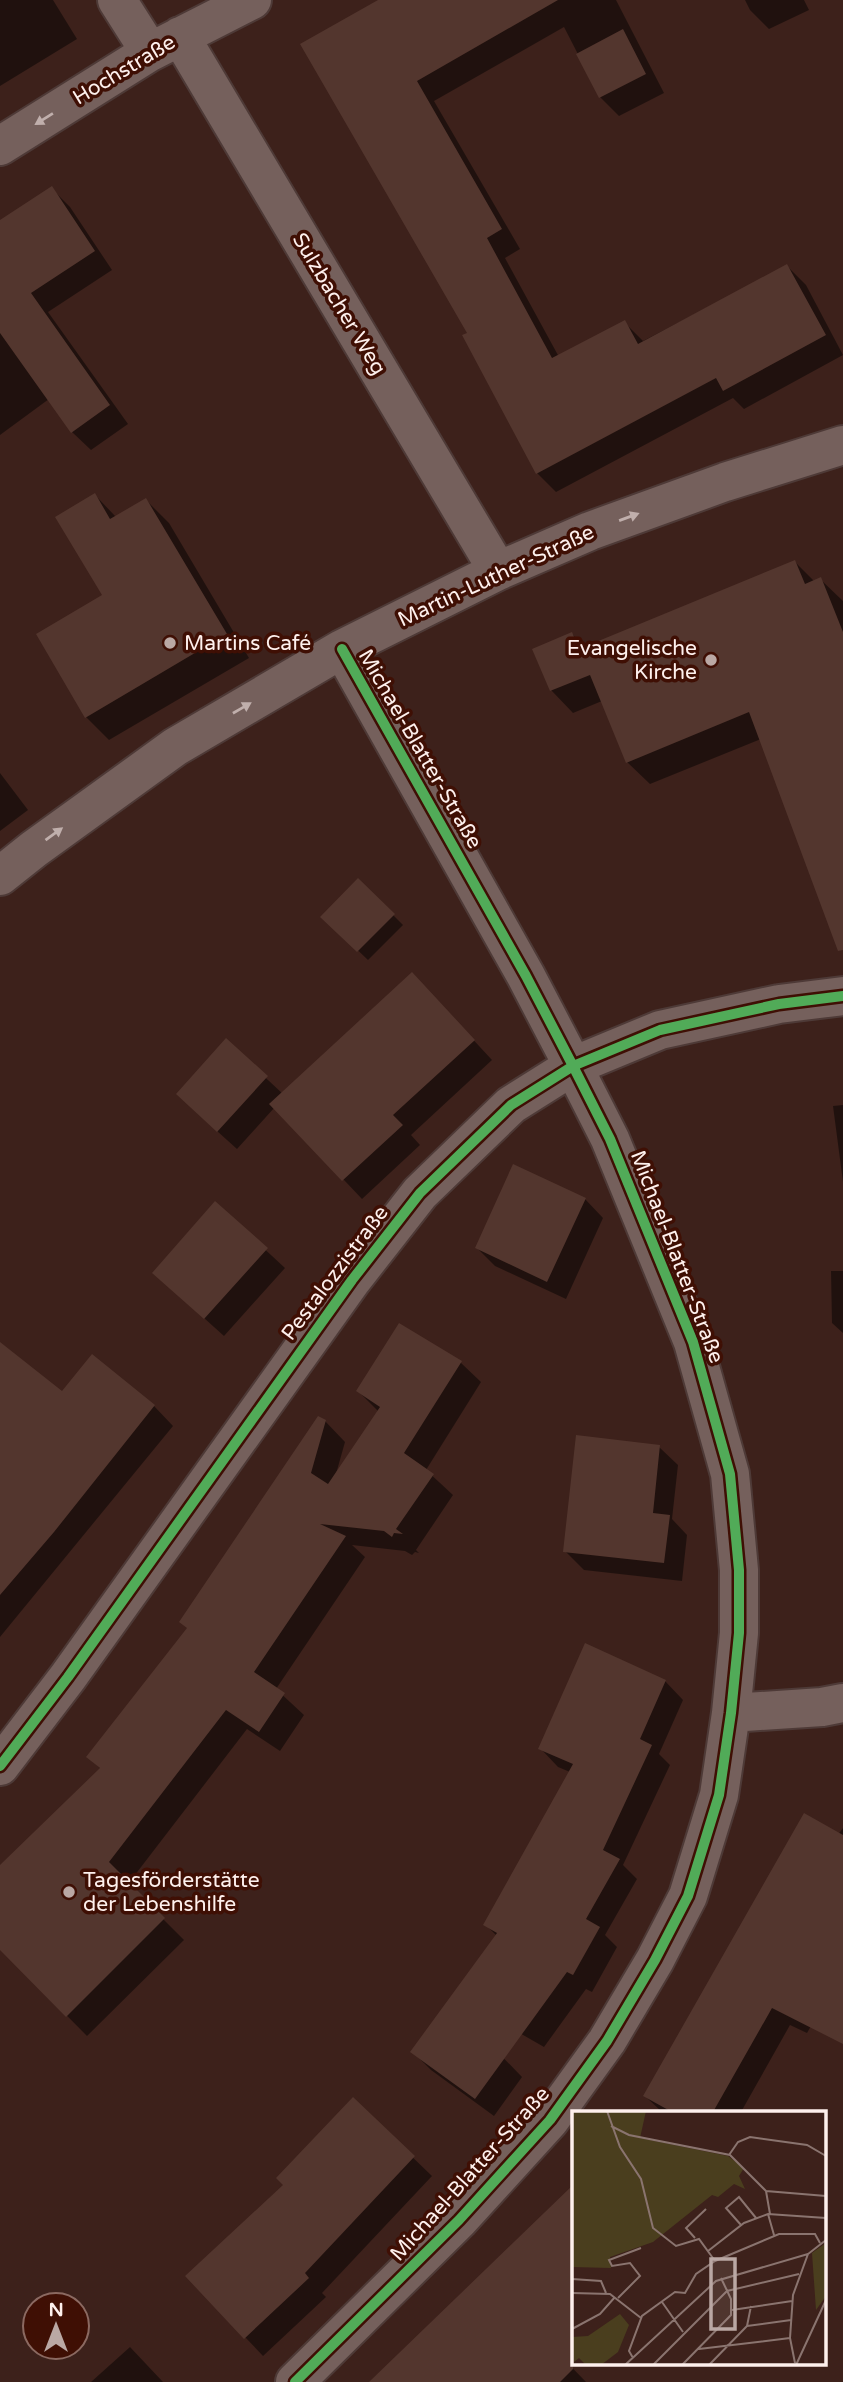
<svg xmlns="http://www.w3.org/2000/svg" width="843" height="2382" viewBox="0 0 843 2382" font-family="'Varela Round',sans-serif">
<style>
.shadow{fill:#0007}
.building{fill:#53362e}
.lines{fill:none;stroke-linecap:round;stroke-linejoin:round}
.street-casing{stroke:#4e3a37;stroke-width:42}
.street{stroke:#75605c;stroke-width:38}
.cycleway-casing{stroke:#3f0f04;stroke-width:15}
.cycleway{stroke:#51ab58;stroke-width:10}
.oneway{fill:#c0afac}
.poi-dot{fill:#baa8a4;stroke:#3f0f04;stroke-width:2.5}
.labels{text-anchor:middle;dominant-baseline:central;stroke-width:7;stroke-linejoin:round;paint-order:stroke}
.street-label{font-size:21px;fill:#fef0ed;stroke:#3f0f04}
.poi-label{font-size:21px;fill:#fef0ed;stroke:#3f0f04;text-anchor:start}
.inset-road{fill:none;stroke:#8a746f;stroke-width:2}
.view{fill:#baa8a4;fill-opacity:0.15;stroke:#baa8a4;stroke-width:3.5}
.inset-edge{fill:none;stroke:#fef0ed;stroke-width:3.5}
</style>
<rect width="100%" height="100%" fill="#3d211b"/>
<path class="shadow" d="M0 0H53L77 39 0 86Z
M381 0H616L664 93 619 116 600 97 564 27 434 101 520 249 505 258 559 357 624 322 643 341 787 266 806 285 843 355 744 409 733 398 556 492 537 473 469 333Z
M745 0H804L809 10 769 29 750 10Z
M52 189 70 207 112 270 48 312 128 424 91 450 72 432 49 399 0 435V223Z
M95 495 116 517 146 500 169 523 249 658 109 740 86 717 104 596Z
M795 562 814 581 820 579 843 601V922L761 739 650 784 627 762 602 701 573 713 551 690 572 634 585 648Z
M0 773 28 810 0 831Z
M358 880 403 925 368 960 323 917Z
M430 993 492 1060 411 1135 420 1145 362 1199 275 1107 237 1149 197 1113 226 1041 283 1094Z
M843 1105V1182L833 1106Z
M585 1199 603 1218 566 1299 495 1266 477 1248Z
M216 1204 285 1268 224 1336 154 1273Z
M831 1271H843V1333L832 1323Z
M460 1362 481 1382 426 1470 453 1495 416 1550 419 1553 415 1552 412 1555 405 1551 352 1545 365 1557 276 1689 304 1715 280 1751 247 1729 128 1884 184 1940 87 2036 0 1948V1868L101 1769 88 1757 189 1629 325 1421 345 1442 336 1474 379 1412 358 1391Z
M0 1380 62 1394 154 1406 173 1426 0 1637Z
M659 1447 678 1465 672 1519 687 1535 682 1581 584 1570 565 1551Z
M665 1681 683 1700 659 1754 670 1765 623 1865 637 1879 605 1935 617 1947 592 1992 586 1989 544 2047 476 2008 497 1936 486 1925 570 1772 558 1767 540 1748Z
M843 1828V1970L807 2033 790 2025 741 2112H662L645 2096Z
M449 2002 522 2077 494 2116 431 2070 413 2052Z
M353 2100 432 2176 322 2293 326 2297 263 2356 245 2337 285 2185Z
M574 2188V2334L556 2351 586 2382H372Z
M130 2347 163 2382H91Z"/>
<path class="building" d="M378 0H558L417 81 502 229 487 238 552 358 625 320 638 344 787 264 826 335 723 391 716 378 536 474 462 335 467 333 300 44Z
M623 29 646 74 599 98 576 54Z
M52 186 95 251 31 293 110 405 71 433 0 333V220Z
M95 493 110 519 146 498 227 634 85 718 36 634 102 595 55 517Z
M795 560 805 584 821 577 843 632V950L838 951 749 712 626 763 590 675 550 691 532 649 572 632 579 649Z
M358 878 395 914 357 952 320 917Z
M412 972 475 1040 393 1115 403 1125 342 1181 269 1104Z
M226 1038 268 1076 217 1132 176 1094Z
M513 1164 586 1198 547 1282 475 1248Z
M215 1201 268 1248 204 1319 152 1273Z
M399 1323 462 1361 404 1453 434 1474 396 1529 403 1534 394 1533 392 1537 384 1531 320 1524 346 1536 254 1672 285 1693 259 1732 226 1710 109 1862 165 1918 66 2017 0 1950V1865L100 1768 86 1757 187 1628 179 1622 318 1416 326 1420 311 1473 328 1484 380 1407 356 1391Z
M0 1342 62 1391 92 1354 155 1405 54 1532 0 1595Z
M576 1435 660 1445 653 1513 670 1515 664 1563 563 1552Z
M585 1643 666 1680 640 1739 652 1745 603 1850 620 1859 586 1919 600 1927 573 1975 567 1972 475 2099 410 2052 497 1933 483 1925 573 1764 538 1749Z
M804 1813 843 1835V2044L772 2008 713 2112H672L643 2096Z
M353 2097 415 2156 305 2273 309 2278 244 2339 185 2276 283 2185 276 2178Z
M573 2185V2369L560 2382H369Z"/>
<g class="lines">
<g class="street-casing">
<path id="street" d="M117 0 150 52
M180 36 498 571
M0 146 150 52 252 0
M0 876 34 849 175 747 342 649 498 571 590 531 725 482 843 445
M731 1713 822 1707 843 1703
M0 1766 68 1677 352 1280 420 1193 511 1105 573 1066 660 1030 779 1004 843 996
M295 2382 459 2220 550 2120 607 2041 655 1960 688 1896 719 1795 731 1713 739 1633V1570L730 1474 693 1342 610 1139 573 1066 526 976 342 649"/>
</g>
<use href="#street" class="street"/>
<g class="cycleway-casing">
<path id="cycleway" d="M0 1766 68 1677 352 1280 420 1193 511 1105 573 1066 660 1030 779 1004 843 996
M295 2382 459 2220 550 2120 607 2041 655 1960 688 1896 719 1795 731 1713 739 1633V1570L730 1474 693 1342 610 1139 573 1066 526 976 342 649"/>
</g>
<use href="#cycleway" class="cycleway"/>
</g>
<defs><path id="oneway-solid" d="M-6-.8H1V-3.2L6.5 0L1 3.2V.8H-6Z" transform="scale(1.75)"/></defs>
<g class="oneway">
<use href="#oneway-solid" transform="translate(44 119) rotate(148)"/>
<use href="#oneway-solid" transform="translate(629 517) rotate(-20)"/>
<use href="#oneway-solid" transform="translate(242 708) rotate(-30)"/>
<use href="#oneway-solid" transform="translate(54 834) rotate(-36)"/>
</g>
<g class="poi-dot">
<circle cx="170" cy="643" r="7"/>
<circle cx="711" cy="660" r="7"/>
<circle cx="69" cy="1892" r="7"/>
</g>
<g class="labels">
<g class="street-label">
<text transform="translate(124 70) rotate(-31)">Hochstraße</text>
<text transform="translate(339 304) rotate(59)">Sulzbacher Weg</text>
<text transform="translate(496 576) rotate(-25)">Martin-Luther-Straße</text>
<text transform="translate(420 749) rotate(60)">Michael-Blatter-Straße</text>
<text transform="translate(677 1257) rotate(69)">Michael-Blatter-Straße</text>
<text transform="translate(335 1273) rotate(-53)">Pestalozzistraße</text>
<text transform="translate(470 2174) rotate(-48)">Michael-Blatter-Straße</text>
</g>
<g class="poi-label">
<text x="184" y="643">Martins Café</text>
<text x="697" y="648" text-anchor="end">Evangelische<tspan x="697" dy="24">Kirche</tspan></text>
<text x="83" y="1880">Tagesförderstätte<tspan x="83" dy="24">der Lebenshilfe</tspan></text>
</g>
</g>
<g transform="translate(572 2111)">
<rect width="254" height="254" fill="#3d211b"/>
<path d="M0 0H74L68 27 156 45 172 57 167 65 173 78 162 73 146 86 140 84 81 131 38 146 39 157 0 156ZM254 132V185L244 199 240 142ZM48 203 57 214 46 241 29 254H14L7 247 2 251 0 226 16 225Z" fill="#4a3e1e"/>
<path class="inset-road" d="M35 0 48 36 69 68 81 117 104 135 127 128 143 150M39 15 57 24 158 44 194 80 254 85M157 44 166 31 178 26 235 34 254 45M194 80 198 103M196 103 202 124M169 114 154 97 167 86 184 107M123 127 114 117 134 98M136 140 172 112 196 103 254 107M0 168 29 170 34 182M0 182 38 183 69 207M46 187 68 165 58 152 40 155 37 149 69 137M90 191 111 221M160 199 220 190M175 215 219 209M0 218 28 203 43 186M127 238 218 227M61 247 57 240 70 205 103 181 113 182 124 163 143 150 207 123H243L248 132M223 252 218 227 221 184 236 143 254 129M53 254 144 170 236 143M81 254 155 180 227 163M110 254 159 204V188L149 167M137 254 175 215 179 195M224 254 254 189"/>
<path class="view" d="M139 148H163V218H139Z"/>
<rect width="254" height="254" class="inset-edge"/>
</g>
<g transform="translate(56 2326)"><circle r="33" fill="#3f0f04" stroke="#8b6961" stroke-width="2"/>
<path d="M0-5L12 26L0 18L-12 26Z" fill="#baa8a4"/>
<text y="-10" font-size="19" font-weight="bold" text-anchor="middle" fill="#fef0ed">N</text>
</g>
</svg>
